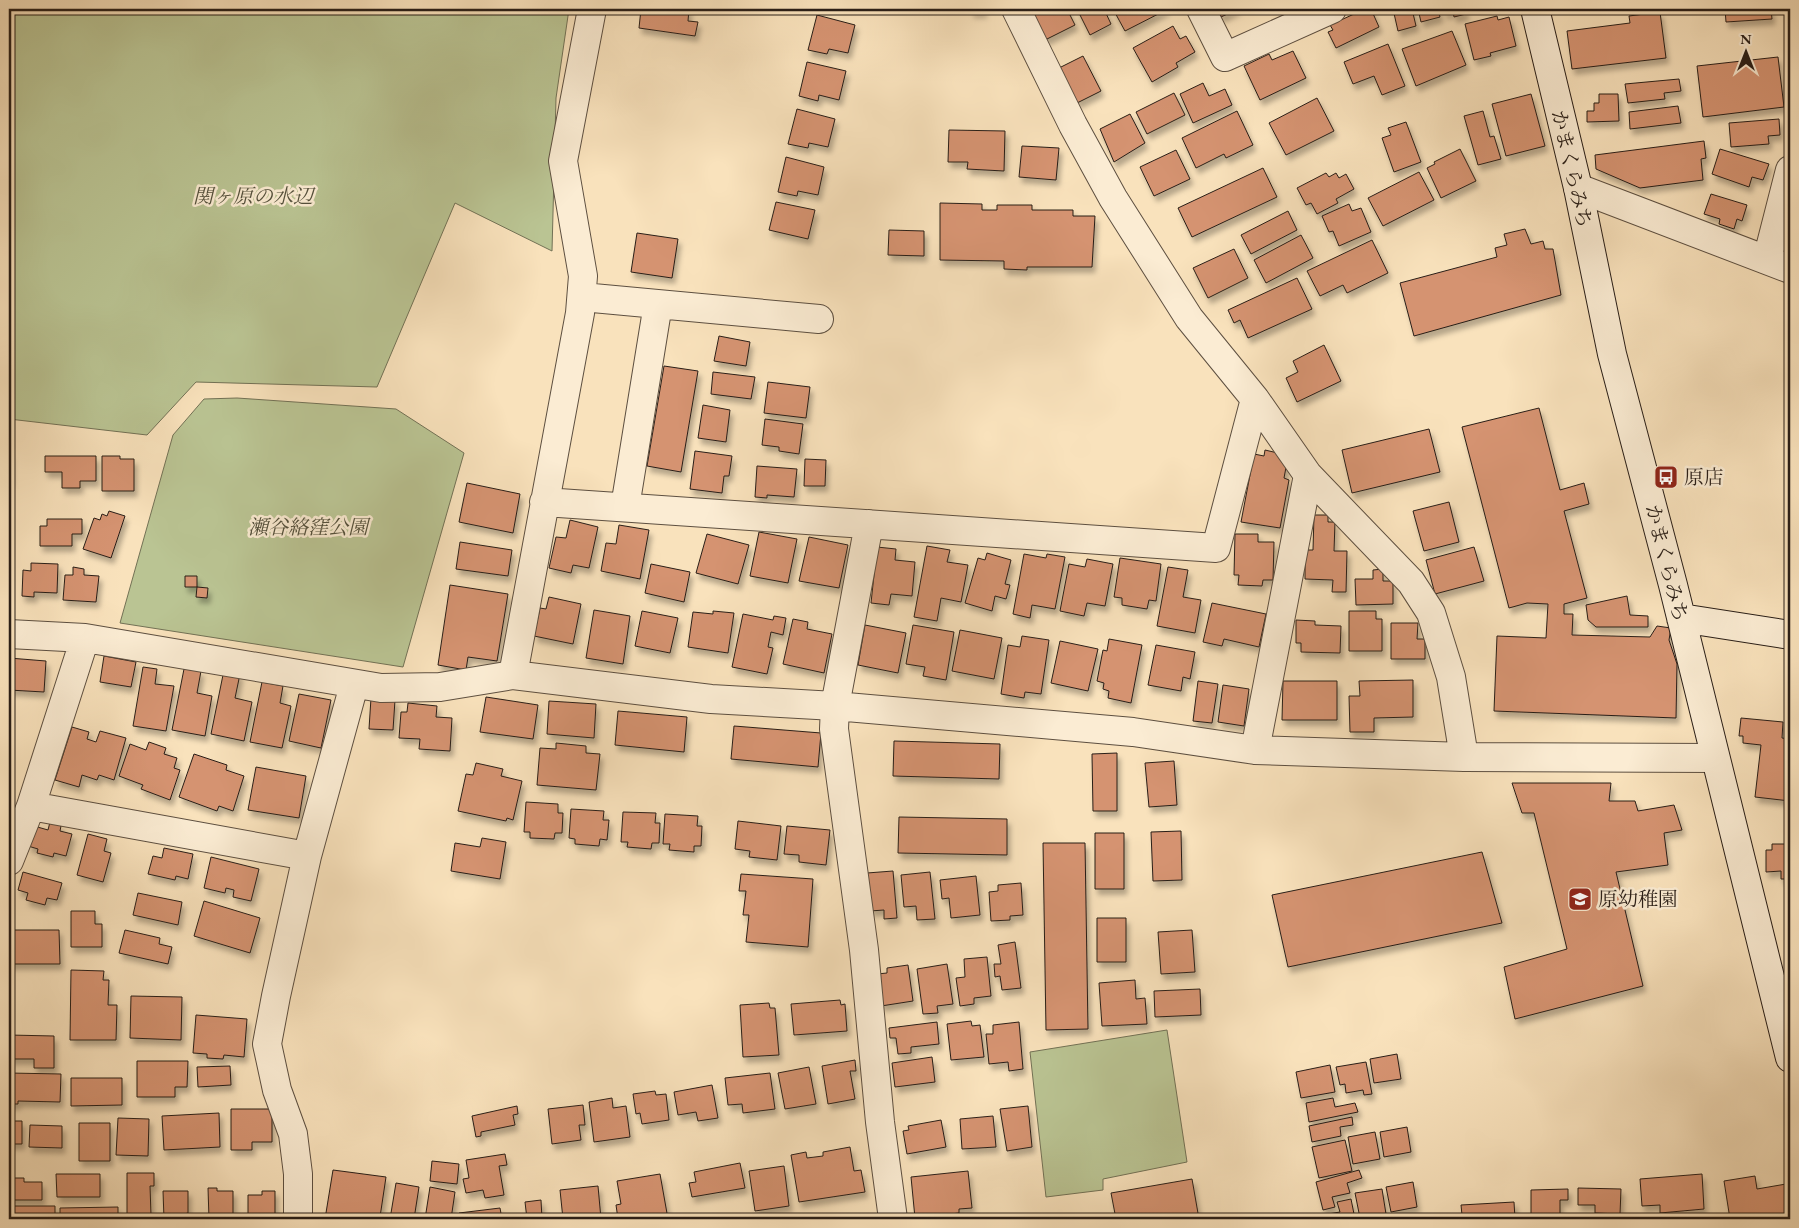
<svg xmlns="http://www.w3.org/2000/svg" width="1799" height="1228" viewBox="0 0 1799 1228" font-family="'EB Garamond','Noto Serif JP',serif">
<style>
.green{fill:#bac493;stroke:#727155}
.building{fill:#d59371;stroke:#291e17;filter:url(#shadow)}
.lines{fill:none;stroke-linecap:round;stroke-linejoin:round}
.street-casing{stroke:#5d4f40;stroke-width:30}
.secondary-casing{stroke:#291e17;stroke-width:30}
.street{stroke:#fbecd3;stroke-width:28}
.secondary{stroke:#fbecd3;stroke-width:28}
.labels{text-anchor:middle;dominant-baseline:central;stroke-width:5;stroke-linejoin:round;paint-order:stroke}
.street-label{font-size:20px;fill:#291e17;stroke:#fbecd3}
.park-label{font-size:20px;font-style:italic;fill:#54503c;stroke:#fbecd3}
.poi-label{font-size:20px;fill:#291e17;stroke:#fbecd3;text-anchor:start}
</style>
<defs>
<filter id="shadow"><feDropShadow dx="3" dy="5.5" stdDeviation="2.5" flood-color="#0004"/></filter>
</defs>
<rect width="100%" height="100%" fill="#f9e2bc"/>
<filter id="stains"><feTurbulence type="fractalNoise" baseFrequency=".004" numOctaves="4"/><feColorMatrix values="0 0 0 0 .2 0 0 0 0 .09 0 0 0 0 .02 0 0 0 .5 -.17"/></filter>
<radialGradient id="worn" r=".72"><stop offset=".6" stop-color="#630" stop-opacity="0"/><stop offset="1" stop-color="#630" stop-opacity=".3"/></radialGradient>
<path class="green" d="M9 9H569L556 98 552 251 455 203 377 387 196 382 147 435 9 419Z
M237 398 396 409 464 453 403 667 120 623 173 435 204 399Z
M1167 1030 1187 1162 1103 1179V1190L1046 1197 1030 1052Z"/>
<path class="building" d="M641 9H689L688 21 698 22 695 36 639 28Z
M971 9H983L984 12H971Z
M1035 9H1067L1075 25 1045 40 1031 11Z
M1077 9H1104L1111 24 1090 35Z
M1113 9H1168L1125 31Z
M1217 9H1238L1221 17Z
M1365 9H1371L1379 27 1336 48 1328 32 1333 30 1330 25Z
M1393 9H1412L1416 26 1398 31Z
M1418 9H1438L1440 17 1421 22Z
M1443 9H1465L1466 14 1454 17 1453 11 1445 14Z
M1725 9H1771L1772 19 1726 22Z
M1785 9H1790V20H1786Z
M1660 12 1666 58 1572 69 1567 31 1630 23 1629 16Z
M817 15 855 25 848 53 829 49 827 54 808 50Z
M1497 16 1498 20 1509 17 1516 46 1490 53 1491 56 1474 60 1465 24Z
M1173 26 1180 39 1186 36 1195 52 1176 63 1178 67 1152 82 1133 48Z
M1452 31 1466 65 1416 86 1402 49Z
M1388 44 1405 86 1382 95 1374 76 1353 84 1344 62Z
M1293 51 1306 78 1260 100 1244 66 1269 54 1272 60Z
M1083 56 1101 91 1077 103 1059 68Z
M1778 57 1784 107 1703 117 1697 66Z
M807 62 846 71 839 100 819 95 818 101 799 96Z
M1679 79 1681 91 1664 93 1665 99 1628 103 1625 84Z
M1203 83 1209 96 1225 89 1232 105 1193 123 1180 94Z
M1174 93 1185 115 1147 134 1136 112Z
M1531 94 1545 146 1506 156 1492 104Z
M1599 94H1618L1619 121 1587 122V111H1594V103H1599Z
M1317 98 1334 131 1286 155 1269 123Z
M1678 106 1681 123 1630 129 1629 112Z
M797 109 835 119 828 147 809 143 808 148 788 144Z
M1237 111 1253 145 1226 158 1224 154 1196 168 1182 138Z
M1483 111 1490 137 1494 136 1501 159 1478 165 1464 116Z
M1130 114 1145 143 1114 162 1100 129Z
M1779 119 1780 135 1768 136 1769 144 1731 147 1729 123Z
M1406 122 1421 162 1394 172 1382 138 1391 135 1388 128Z
M949 130 1005 131 1004 171 967 169 968 162H948Z
M1704 141 1706 158 1701 159 1703 180 1640 188 1596 169 1595 155Z
M1022 146 1059 148 1056 180 1019 177Z
M1460 149 1476 181 1441 198 1427 168 1435 164 1434 162Z
M1720 149 1769 164 1763 180 1752 177 1749 187 1712 174Z
M1176 150 1190 179 1154 196 1140 167Z
M786 157 824 167 818 195 798 191 797 196 778 192Z
M1263 168 1277 197 1192 237 1178 208Z
M1419 172 1434 200 1383 226 1368 198Z
M1326 173 1329 177 1336 173 1339 178 1346 174 1354 189 1336 199 1338 203 1317 214 1311 203 1306 205 1297 188Z
M1711 194 1747 205 1742 221 1737 219 1734 229 1719 224 1720 219 1704 214Z
M776 202 815 210 808 239 769 230Z
M940 203 982 204V210H997V205H1032V210H1073V216H1095L1092 267H1027V270L1004 269V261L940 260Z
M1349 204 1352 211 1361 208 1371 232 1339 246 1333 231 1329 232 1322 216Z
M1288 211 1297 230 1251 254 1241 235Z
M1525 229 1531 244 1543 241 1545 249H1553L1561 295 1414 336 1400 283 1497 257 1495 248 1507 245 1504 234Z
M889 230 924 231V256L888 255Z
M637 233 678 239 672 278 631 272Z
M1301 235 1313 258 1266 283 1254 260Z
M1372 240 1388 273 1347 293 1343 285 1320 296 1307 271Z
M1234 249 1248 278 1208 298 1193 268Z
M1297 278 1312 309 1248 338 1240 320 1234 323 1228 310Z
M719 336 750 342 746 366 714 361Z
M1324 345 1341 381 1297 402 1286 378 1298 372 1293 361Z
M664 366 698 371 681 472 647 466Z
M713 372 755 377 751 399 711 394Z
M768 382 810 387 806 418 764 413Z
M703 405 730 410 726 442 698 438Z
M1539 408 1560 490 1584 483 1589 504 1564 511 1587 598 1564 604V614H1573L1572 635 1650 637 1657 626 1671 628 1669 640 1677 664 1676 718 1494 711 1497 636 1546 638 1548 604 1527 603 1509 608 1462 427Z
M765 419 803 424 799 454 779 451V447L762 445Z
M1429 429 1440 472 1352 493 1342 450Z
M1265 450 1282 454 1281 461 1287 462 1284 478 1289 480 1280 528 1241 522 1254 454 1264 456Z
M695 451 732 456 729 476H724L722 493 690 489Z
M9 454H10V481H9Z
M45 456H96V481H80V488H62V472H45Z
M102 456H120V459H134V491H102Z
M805 459 826 460 825 486H804Z
M757 466 797 469 794 497 767 495V498L755 497Z
M467 483 520 494 513 533 459 522Z
M1449 502 1459 542 1424 551 1413 511Z
M109 511 125 516 111 558 83 549 94 518 100 520 102 514 107 516Z
M1314 515H1328V522H1335L1334 551H1347L1346 592H1332L1333 580 1305 579V550H1313Z
M47 519H82V534H72V546H40V526H47Z
M570 520 598 527 589 568 573 565 571 573 549 568 556 537 566 538Z
M619 525 649 530 640 579 601 571 606 543 616 544Z
M759 532 797 539 788 583 750 576Z
M707 534 749 545 738 584 696 573Z
M1235 534H1258V542H1274L1273 580H1263L1262 586 1238 585 1239 575H1234Z
M809 537 848 545 839 588 799 581Z
M460 542 512 550 508 576 456 569Z
M927 546 950 550 947 562 968 565 961 602 941 598 937 621 914 617Z
M877 547 896 549 895 560 915 562 912 596 891 594 889 605 871 603Z
M1474 547 1484 581 1435 594 1426 560Z
M987 553 1011 560 1005 584 1010 585 1006 599 995 596 992 611 965 603 978 558 985 560Z
M1024 554 1046 558 1047 554 1065 557 1055 609 1032 605 1030 618 1013 614Z
M1120 558 1161 564 1156 601 1149 600 1147 609 1122 605V598L1114 597Z
M1087 559 1113 564 1105 606 1087 603 1084 616 1060 611 1069 564 1085 567Z
M31 563 58 564 57 593 34 592V597L22 596 23 570 31 571Z
M651 564 690 572 684 602 645 593Z
M73 567 84 569V575L99 576 96 602 63 600 65 575H73Z
M1168 567 1188 570 1183 597 1201 600 1195 633 1157 626Z
M1383 569V581H1393V604L1356 605 1355 579H1373V570Z
M185 576H197V587H185Z
M450 585 508 594 497 661 468 657 466 670 438 665Z
M197 587 208 588 207 598 196 597Z
M1627 596 1630 615 1648 616V627H1596L1588 620 1586 605Z
M549 597 581 604 573 644 534 636 540 608 546 609Z
M1212 603 1266 614 1259 647 1224 639 1222 646 1203 642Z
M594 610 630 616 623 664 586 658Z
M642 611 678 618 670 653 635 646Z
M713 611 734 613 728 653 688 647 693 612 713 614Z
M1349 611H1376V619H1382V651H1349Z
M743 614 773 620 774 616 786 618 783 635 771 632 768 647 773 648 767 674 732 667Z
M793 619 808 622 807 629 832 634 824 673 783 664Z
M1296 620 1315 621V625L1341 626 1340 653 1301 652V643H1296Z
M1391 623H1418L1417 639H1425V659H1391Z
M865 625 906 633 898 673 858 665Z
M913 625 954 632 946 680 923 676 925 667 906 664Z
M960 630 1002 638 994 679 952 671Z
M1022 636 1049 640 1041 694 1025 692 1024 698 1001 694 1008 645 1020 647Z
M1109 639 1142 645 1131 703 1108 698 1109 691 1103 689 1104 683 1097 681 1103 650 1107 651Z
M1060 641 1098 649 1088 691 1051 683Z
M1156 645 1195 652 1190 679 1183 677 1181 691 1148 685Z
M104 656 136 662 131 687 100 682Z
M9 658 46 661 44 692 9 690Z
M143 667 157 669 155 684 174 686 166 731 133 726Z
M184 669 201 671 197 693 212 696 205 736 172 730Z
M224 670 240 674 235 698 252 702 244 741 211 734Z
M1413 680V717L1374 718V732H1350L1349 696H1360L1359 681Z
M1198 681 1218 684 1212 723 1193 721Z
M1283 681H1337V720H1282Z
M262 682 283 686 280 703 291 706 282 748 250 742Z
M1223 685 1249 689 1244 726 1218 722Z
M299 694 331 700 321 748 289 741Z
M486 697 538 705 533 739 480 732Z
M371 698 395 700 393 730 369 729Z
M549 701 596 704 594 738 547 734Z
M408 703 437 706 436 717 452 718 450 751 419 749 420 739 399 738 401 712H407Z
M618 711 687 717 684 752 615 745Z
M1741 718 1783 722 1782 738 1790 739V801L1755 797 1761 745 1743 743V736H1739Z
M734 726 821 733 818 767 731 759Z
M72 727 89 732 87 739 96 742 100 731 126 738 114 780 99 775 97 780 82 775 79 787 55 780Z
M894 741 1000 744 999 779 893 776Z
M149 742 166 748 164 754 177 758 174 768 180 770 170 800 141 789 143 785 119 776 130 744 146 750Z
M556 743 586 746V753L600 754 596 790 537 785 540 748 556 749Z
M1117 753V811H1093L1092 754Z
M194 754 227 765 226 770 244 776 233 811 219 806 217 811 179 797Z
M1174 761 1177 805 1149 807 1145 763Z
M476 763 503 769 501 776 522 781 513 820 507 818 506 821 458 811 466 774 473 775Z
M256 767 306 776 299 818 248 810Z
M1512 783H1611L1609 801H1635L1638 811 1674 805 1682 830 1664 833 1668 865 1616 872 1643 986 1515 1019 1504 967 1567 949 1534 813H1522Z
M526 802 558 804V813H563L562 833H555L554 839 530 838V832H524Z
M571 809 604 811 603 820H609L607 840 600 839 599 846 575 844V839L569 838Z
M623 812 656 813 655 823H660L659 843H652L651 849 627 847 628 842H621Z
M665 814 698 816 697 826H702L701 846H694V852L669 850 670 844H663Z
M899 817 1007 819V855L898 853Z
M738 821 781 826 777 860 749 857 750 851 735 849Z
M50 822 61 826 60 831 72 834 66 856 54 853 53 857 37 853 38 849 28 846 34 826 48 830Z
M787 826 830 830 826 865 799 862V855L784 854Z
M1181 831 1182 880 1153 881 1151 832Z
M1095 833H1124V889H1095Z
M88 834 107 839 104 851 111 853 103 882 77 875Z
M482 838 506 842 500 879 451 871 455 843 480 847Z
M1043 843H1085L1088 1029 1046 1030Z
M1772 844H1790V879H1781V871L1766 872V850H1772Z
M164 848 193 854 188 879 176 876 175 880 148 874 153 856 162 858Z
M1482 852 1502 923 1288 967 1272 895Z
M211 857 259 869 251 901 233 897 234 890 226 888 225 893 204 888Z
M893 871 897 918 884 919V910L870 911 867 873Z
M23 872 62 883 57 900 47 898 45 905 26 900 28 893 18 890Z
M930 872 935 919 917 920 916 906 904 907 901 875Z
M741 874 813 879 808 947 746 942 749 915H743L746 891H739Z
M976 876 980 915 951 918 949 898 942 899 940 880Z
M1021 883 1023 915 1010 916V920L991 921 989 892 998 891V885Z
M138 893 182 902 178 925 133 915Z
M204 901 260 918 250 953 194 936Z
M71 911H95V924H102V947H71Z
M1097 918H1126V962H1097Z
M9 930H59L60 964H9Z
M125 930 160 938 159 944 172 947 168 964 119 953Z
M1192 930 1195 972 1161 974 1158 932Z
M1015 942 1021 988 1002 990 1000 976 995 977 994 964H1001L998 945Z
M987 957 991 996 974 998V1004L960 1006 956 978 965 977 964 959Z
M947 964 953 1004 937 1006 938 1013 923 1014 917 969Z
M908 965 913 1001 881 1006 877 974 887 973V968Z
M71 970 104 971 103 980H109L108 1005H117L116 1040H70Z
M1135 980 1136 999 1145 998 1147 1024 1102 1026 1099 983Z
M1200 989 1201 1015 1155 1017 1154 991Z
M131 996 182 997 181 1040 130 1038Z
M840 1000 841 1005 845 1004 847 1031 794 1035 791 1004Z
M769 1003 770 1008H775L779 1055 743 1057 740 1005Z
M196 1015 247 1019 244 1057 224 1055 223 1059 207 1058V1054L193 1053Z
M971 1021 972 1026 980 1025 984 1057 951 1060 947 1024Z
M937 1022 939 1044 911 1047V1053L898 1054 896 1038H890L889 1028Z
M1019 1022 1023 1069 1009 1071 1008 1062 989 1064 986 1034H993V1025Z
M9 1035 54 1036V1068H34V1059H9Z
M1397 1054 1401 1079 1374 1083 1370 1059Z
M932 1057 935 1082 895 1087 892 1063Z
M855 1060 856 1071H850L855 1099 828 1104 822 1066Z
M137 1061H188L187 1087H175V1097H137Z
M1366 1062 1372 1094 1364 1095 1363 1090 1346 1093 1345 1084 1340 1085 1336 1067Z
M1330 1065 1335 1092 1301 1098 1296 1072Z
M230 1066 231 1085 198 1087 197 1067Z
M809 1067 816 1104 785 1109 778 1073Z
M9 1073 61 1074 60 1102 18 1101V1104H9Z
M770 1073 775 1109 743 1113 742 1104 728 1105 725 1078Z
M71 1078H122V1105L71 1106Z
M712 1085 718 1118 698 1121 696 1112 678 1115 674 1092Z
M655 1091 656 1095 666 1094 669 1120 642 1124 640 1113 636 1114 633 1094Z
M612 1098 613 1108 626 1106 630 1137 594 1142 589 1102Z
M1333 1098 1335 1107 1355 1103 1358 1112 1309 1122 1306 1103Z
M583 1105 585 1125H579L581 1140 552 1144 548 1109Z
M517 1106 518 1114 513 1115 515 1125 481 1132V1136L476 1137 472 1116Z
M1028 1106 1032 1147 1007 1151 1000 1109Z
M231 1109H272V1142H252V1150H231Z
M219 1113 220 1147 164 1150 162 1116Z
M993 1116 996 1147 962 1149 960 1119Z
M1352 1117 1353 1125 1340 1127 1341 1136 1312 1142 1309 1126Z
M118 1118 149 1119 148 1156 116 1155Z
M941 1120 946 1147 907 1154 903 1131 909 1130 908 1126Z
M9 1121H22V1144H9Z
M79 1123H110V1161H79Z
M30 1125 62 1126V1148L29 1147Z
M1407 1127 1411 1152 1384 1157 1380 1132Z
M1375 1132 1380 1159 1353 1164 1348 1137Z
M1345 1140 1352 1171 1319 1178 1312 1147Z
M850 1147 854 1171 861 1170 865 1192 799 1202 791 1155 806 1152 807 1158 823 1156V1152Z
M505 1154 507 1165 499 1166 504 1195 485 1198 483 1190 466 1193 463 1179 469 1178 466 1160Z
M432 1161 459 1164 457 1184 430 1181Z
M740 1163 745 1188 692 1197 689 1183 696 1182 694 1172Z
M784 1166 789 1206 755 1211 749 1171Z
M333 1170 386 1177 380 1217 366 1215 365 1219H325Z
M1359 1170 1362 1178 1347 1183 1350 1193 1332 1197 1335 1207 1323 1210 1316 1182Z
M968 1171 972 1208 959 1209V1213L915 1218 911 1177Z
M127 1173H154V1186H150L151 1215H144V1219H127Z
M56 1174H100V1197H57Z
M660 1174 668 1219H618L616 1205 621 1204 617 1181Z
M1702 1174 1704 1209 1660 1213V1205L1642 1206 1640 1179Z
M1755 1176 1757 1189 1786 1184 1790 1219H1730L1724 1181Z
M9 1178H24V1182H42V1200H9Z
M1192 1179 1199 1219H1116L1111 1193Z
M1413 1182 1417 1207 1391 1212 1386 1187Z
M396 1183 419 1187 414 1219H390Z
M598 1186 601 1219H563L560 1190Z
M430 1187 455 1192 451 1219H425Z
M208 1188H217V1191H233V1219H209Z
M1578 1188 1621 1189 1620 1214 1595 1213V1205H1578Z
M1382 1189 1386 1214 1360 1218 1355 1193Z
M1568 1189V1200H1560V1214H1531V1190Z
M163 1191H188V1213L184 1214V1219H164Z
M262 1191H275V1218L248 1219V1195H262Z
M1351 1199 1355 1219H1323L1322 1215 1340 1212 1337 1202Z
M541 1200 542 1219H555H527L525 1202Z
M1514 1202 1515 1219H1454V1216L1462 1215 1461 1205Z
M9 1206H55V1219H9Z
M118 1207V1219H60V1208Z
M500 1208 502 1219H460L459 1213Z"/>
<g class="lines">
<g class="street-casing">
<path id="street" d="M1016 9 1073 125 1113 198 1189 318 1255 399 1308 475 1411 582 1431 613 1451 677 1464 757
M1201 9 1225 57 1332 9
M1578 188 1790 269
M1767 260 1790 170
M582 297 819 319
M544 502 1216 548 1255 399
M625 507 658 304
M869 524 835 706 834 729 864 950 880 1122 893 1219
M9 634 85 638 381 688 440 687 513 675 711 699 835 706 1133 732 1255 750 1464 757 1715 758
M513 675 580 313 583 276 563 161 592 9
M1255 750 1308 475
M31 806 307 856
M9 861 31 806 85 638
M298 1219V1174L293 1134 277 1090 267 1044 276 996 307 856 354 685"/>
</g>
<g class="secondary-casing">
<path id="secondary" d="M1535 9 1578 188 1612 354 1673 585 1790 1058
M1681 618 1790 635"/>
</g>
<use href="#street" class="street"/>
<use href="#secondary" class="secondary"/>
</g>
<defs>
<g id="bus-square" transform="scale(1.25)"><rect x="-9" y="-9" width="18" height="18" rx="4" fill="#8f2418" stroke="#fbecd3"/><path d="M-5-6H5V4H4V6H2V4H-2V6H-4V4H-5ZM-3.5-4V0h7V-4ZM-3.5 1.2v1.5H-2V1.2ZM2 1.2v1.5H3.5V1.2Z" fill="#fff"/></g>
<g id="school-square" transform="scale(1.25)"><rect x="-9" y="-9" width="18" height="18" rx="4" fill="#8f2418" stroke="#fbecd3"/><path d="M0-5L7-2L0 1L-7-2ZM-4 1L0 2.5L4 1V4Q0 6-4 4Z" fill="#fff"/></g>
</defs>
<g fill-rule="evenodd">
<use href="#bus-square" x="1666" y="477"/>
<use href="#school-square" x="1580" y="899"/>
</g>
<g class="labels">
<g class="street-label">
<text transform="translate(1572 169) rotate(77)">かまくらみち</text>
<text transform="translate(1667 563) rotate(76)">かまくらみち</text>
</g>
<g class="park-label">
<text x="253" y="196">関ヶ原の水辺</text>
<text x="308" y="527">瀬谷絡窪公園</text>
</g>
<g class="poi-label">
<text x="1684" y="477">原店</text>
<text x="1598" y="899">原幼稚園</text>
</g>
</g>
<rect width="1799" height="1228" fill="none" stroke="#f9e2bc" stroke-width="30"/>
<rect x="10" y="10" width="1779" height="1208" fill="none" stroke="#291e17" stroke-width="2.5"/>
<rect x="15" y="15" width="1769" height="1198" fill="none" stroke="#291e17"/>
<g transform="translate(1746 52)" stroke="#fbecd3" stroke-width="4" paint-order="stroke">
<path d="M0-4L9 19L0 12L-9 19Z" fill="#291e17"/>
<text y="-8" font-size="14" font-weight="bold" text-anchor="middle" fill="#291e17">N</text>
</g>
<rect width="100%" height="100%" filter="url(#stains)"/>
<rect width="100%" height="100%" fill="url(#worn)"/>
</svg>
